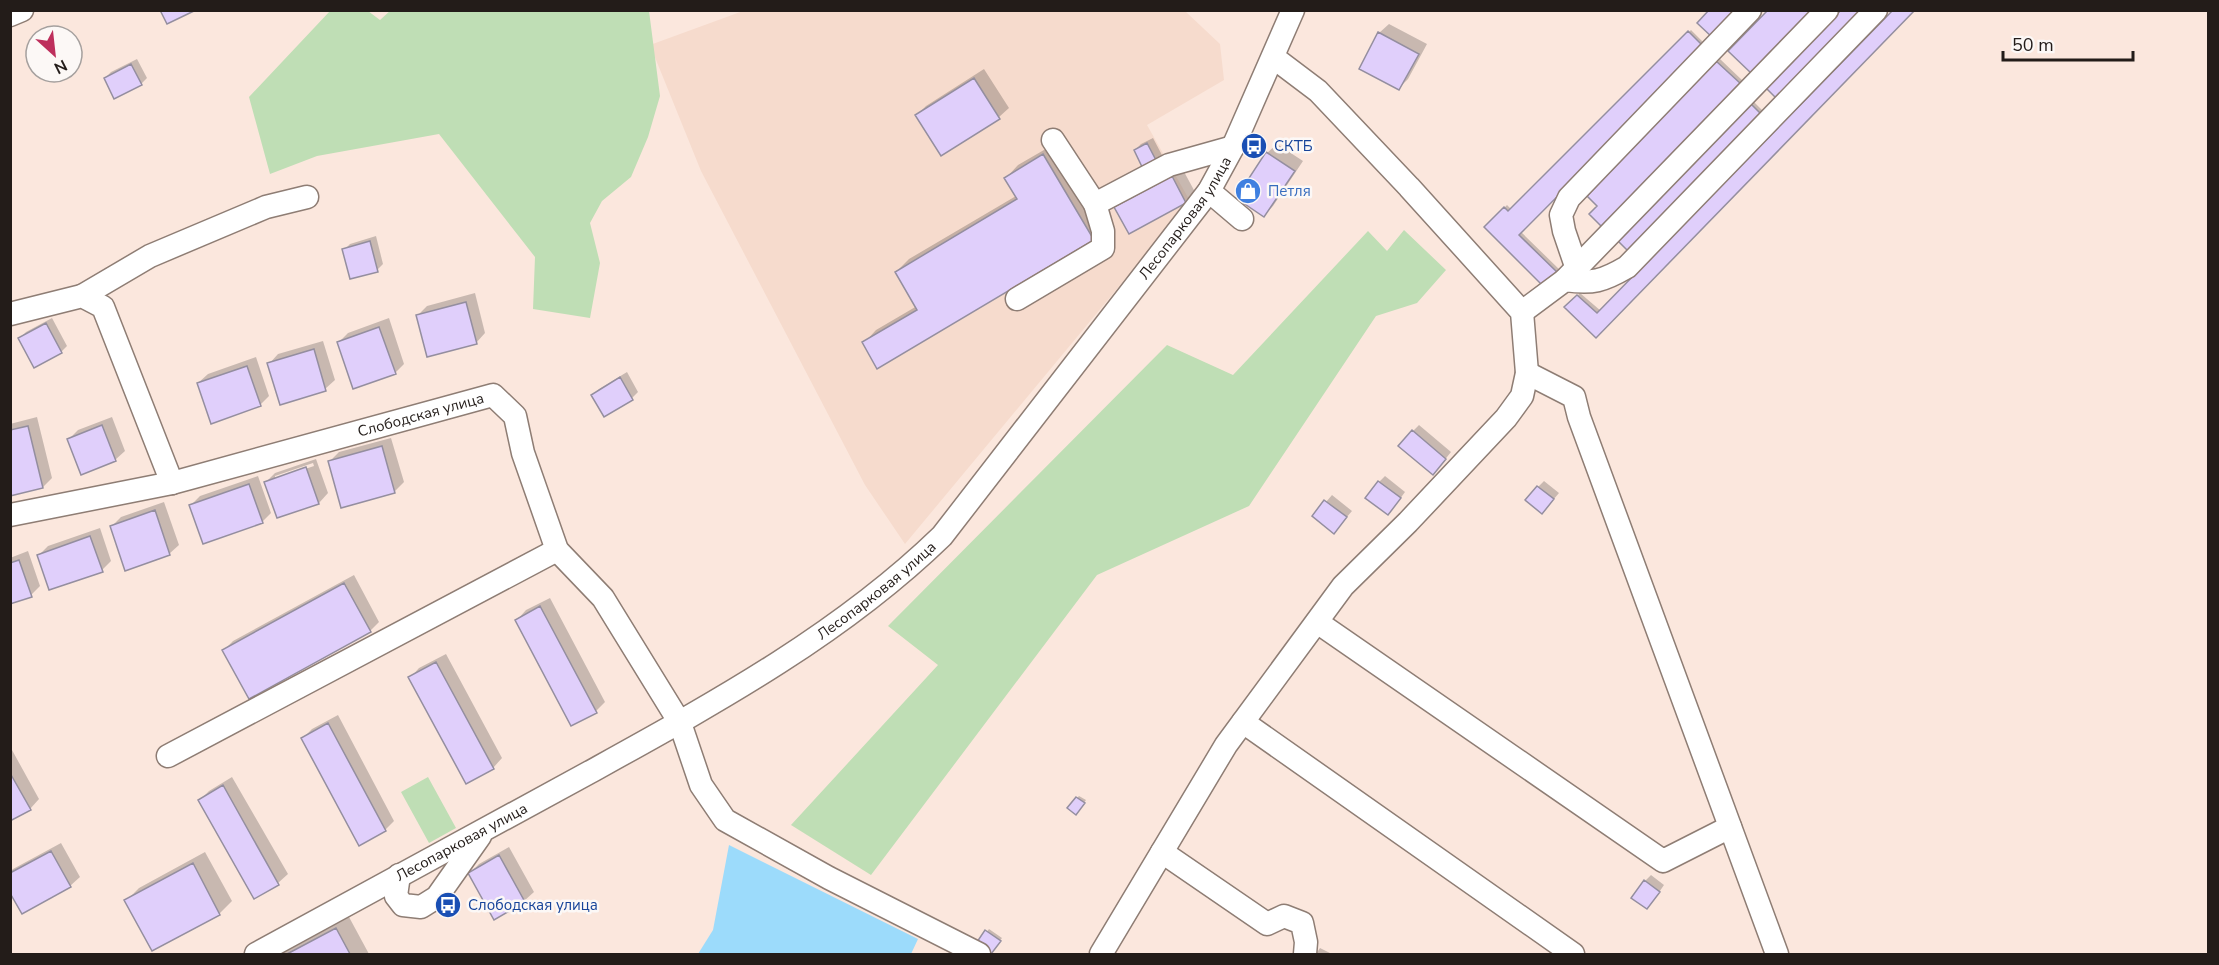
<svg xmlns="http://www.w3.org/2000/svg" width="2219" height="965" viewBox="0 0 2219 965" font-family="'Nunito Sans',sans-serif">
<style>
.built{fill:#f6dbcd}
.green{fill:#bfdeb5}
.water{fill:#9cdbfb}
.shadow{fill:#0003;fill-rule:evenodd}
.building{fill:#e0cffb;stroke:#948e9f;stroke-width:1.5}
.lines{fill:none;stroke-linecap:round;stroke-linejoin:round}
.minor-casing{stroke:#8e7d74;stroke-width:25}
.minor{stroke:#fff;stroke-width:22}
.labels{text-anchor:middle;dominant-baseline:central;stroke-width:5;stroke-linejoin:round;paint-order:stroke}
.transit-label{font-size:15px;fill:#164399;stroke:#fcf8f6;text-anchor:start}
.shop-label{font-size:15px;fill:#366cbe;stroke:#fcf8f6;text-anchor:start}
.street-label{font-size:15px;fill:#231c19;stroke:#fcf8f6}
</style>
<rect width="100%" height="100%" fill="#fbe7dd"/>
<path class="built" d="M743 11H1185L1220 44 1224 80 1147 125 1190 201 905 544 865 485 701 171 650 45Z"/>
<path class="green" d="M330 11H368L380 20 391 10 649 11 660 96 648 137 631 177 602 201 590 223 600 263 590 318 533 309 535 257 439 134 317 156 270 174 249 97Z
M1404 230 1446 270 1417 303 1376 316 1249 506 1097 575 871 875 791 825 938 665 888 626 1167 345 1233 375 1368 231 1387 251Z
M428 777 456 828 429 843 401 792Z"/>
<path class="water" d="M729 845 918 939 911 954H698L713 930Z"/>
<path class="shadow" d="M1389 24 1427 44 1408 79 1399 88 1379 33Z
M1691 30 1706 45 1520 231 1562 272 1546 287 1486 227 1507 205 1512 210Z
M137 59 147 78 141 84 105 78 111 72Z
M1720 59 1743 81 1603 226 1599 205 1589 196Z
M984 69 1009 108 999 117 942 154 917 115 926 106Z
M1754 102 1765 113 1618 239Z
M1153 138 1163 157 1157 163 1135 150 1141 144Z
M1056 143 1106 226 1093 239 864 343 876 330 917 306 896 272 909 259 1016 196 1006 178 1018 165Z
M1277 144 1303 161 1273 206 1264 215 1267 153Z
M1182 168 1195 192 1185 201 1129 232 1116 208 1125 198Z
M376 236 383 264 377 270 344 250 350 244Z
M475 293 485 333 476 343 418 315 427 306Z
M1580 293 1601 311 1598 333 1566 307Z
M52 318 67 346 61 352 20 338 26 332Z
M389 318 404 364 395 373 339 342 348 333Z
M323 341 335 380 325 389 269 364 278 354Z
M256 357 269 396 260 405 198 383 208 374Z
M627 372 638 392 632 398 605 415 593 395 599 389Z
M37 417 52 478 43 487 10 495V424Z
M112 417 125 451 115 460 68 440 78 430Z
M1419 425 1451 452 1439 467 1413 431Z
M391 438 404 482 394 492 330 461 339 452Z
M316 459 328 493 319 503 278 516 266 482 275 473ZM313 463 314 466 275 479V476Z
M258 476 271 513 262 522 191 505 200 496Z
M1385 476 1405 492 1394 507 1379 482Z
M1544 481 1559 493 1548 506 1538 487Z
M1332 495 1352 511 1334 532 1314 516Z
M164 502 179 545 169 554 112 526 121 517Z
M100 528 111 561 102 570 39 555 48 546Z
M28 551 40 586 31 595 10 602V558Z
M354 575 379 622 370 631 224 650 233 641Z
M550 598 605 702 596 711 517 620 526 610Z
M446 654 502 758 493 768 410 678 419 668Z
M338 715 394 821 385 830 303 738 312 729Z
M12 750 39 799 30 809 10 819V751Z
M232 777 288 874 278 883 255 897 200 800 209 791Z
M1079 796 1086 800 1079 810 1077 798Z
M61 843 80 877 70 886 10 890V872L13 869Z
M509 847 534 892 524 901 470 873 479 864Z
M205 852 232 901 220 913 153 949 126 901 139 888Z
M1651 875 1664 885 1653 901 1645 881Z
M349 917 369 954H280H281Z
M989 929 1002 938 992 951 977 945Z
M1320 948 1330 953 1329 954H1316Z"/>
<path class="building" d="M160 10H196L167 24Z
M1709 10H1740L1713 38 1697 23Z
M1768 10H1813L1752 74 1728 51Z
M1841 10H1866L1778 100 1765 87Z
M1893 10H1915L1596 338 1564 307 1577 295 1597 313Z
M1688 31 1705 48 1519 235 1560 275 1546 289 1484 227 1504 207 1508 211Z
M1378 32 1419 54 1399 90 1359 69Z
M1716 61 1741 84 1603 228 1589 214 1597 206 1587 196Z
M131 64 142 85 114 99 104 78Z
M974 78 1000 119 941 156 915 115Z
M1750 103 1764 117 1630 253 1616 239Z
M1147 143 1158 164 1144 171 1134 150Z
M1266 152 1295 171 1264 217 1236 198Z
M1043 154 1094 240 877 369 862 342 917 310 895 272 1017 199 1004 178Z
M1172 176 1186 203 1129 234 1114 207Z
M370 241 378 272 350 279 342 249Z
M466 302 477 344 427 357 416 315Z
M46 323 62 353 34 368 18 338Z
M379 327 396 374 353 389 337 342Z
M314 349 326 391 280 405 267 363Z
M247 366 261 406 211 424 197 383Z
M620 377 633 400 604 417 591 395Z
M102 425 116 461 81 475 67 439Z
M28 426 43 488 10 496V430Z
M1412 430 1446 459 1433 475 1398 446Z
M382 446 395 493 341 508 328 461Z
M306 467 319 504 277 518 264 482Z
M1378 481 1401 498 1388 515 1365 498Z
M249 484 263 523 203 544 189 505Z
M1537 486 1554 499 1542 514 1525 500Z
M1324 500 1347 517 1334 534 1312 516Z
M155 510 170 555 125 571 110 526Z
M90 536 103 572 49 590 37 555Z
M19 560 32 597 10 604V563Z
M344 583 371 632 249 699 222 650Z
M540 606 597 713 571 726 515 620Z
M436 662 494 769 466 784 408 677Z
M328 723 386 831 359 846 301 738Z
M10 773 31 810 10 821Z
M223 785 279 885 254 899 198 800Z
M1076 797 1085 803 1076 815 1067 808Z
M51 851 71 887 22 914 10 893V873Z
M499 855 525 902 494 920 468 873Z
M193 863 220 915 152 951 124 900Z
M1644 880 1660 892 1647 909 1631 898Z
M336 928 350 954H287Z
M985 930 1001 941 991 954 975 945Z"/>
<g class="lines">
<g class="minor-casing">
<g id="minor">
<path d="M10 15 22 10"/>
<path d="M1053 140 1095 204 1169 165 1233 147"/>
<path d="M1209 191 1242 219"/>
<path d="M1577 269 1564 231 1561 215 1569 198 1750 10"/>
<path d="M1565 280 1827 10"/>
<path d="M82 296 150 256 266 207 307 197"/>
<path d="M1017 299 1103 248V231L1095 204"/>
<path d="M1522 312 1565 280C1593 284 1603 281 1627 267L1876 10"/>
<path d="M10 314 82 296 103 307 172 483"/>
<path d="M1527 373 1574 397 1579 417 1777 954"/>
<path id="s1" d="M10 515 172 483 493 395 515 416 523 453 557 550 603 598 680 723 701 785 725 820 829 878 979 954"/>
<path d="M1317 622 1663 861 1730 827"/>
<path d="M1243 722 1573 954"/>
<path d="M168 756 557 550"/>
<path d="M1162 852 1267 924 1284 916 1302 923 1306 942 1305 954"/>
<path d="M399 875 396 896 403 905 421 907 437 897 480 836"/>
<path id="s2" d="M256 954C367 893 479 833 590 772 713 704 840 635 942 536L1209 191 1233 147 1293 10"/>
<path d="M1101 954 1226 745 1343 586 1408 522 1506 418 1522 396 1527 373 1522 312 1409 187 1318 91 1273 57"/>
</g>
</g>
<use href="#minor" class="minor"/>
</g>
<defs>
<g id="bus-disc" transform="scale(1.35)"><circle r="9.5" fill="#1a4fb4" stroke="#fcf8f6"/><path d="M-5-6H5V4H4V6H2V4H-2V6H-4V4H-5ZM-3.5-4V0h7V-4ZM-3.5 1.2v1.5H-2V1.2ZM2 1.2v1.5H3.5V1.2Z" fill="#fff"/></g>
<g id="shop-disc" transform="scale(1.35)"><circle r="9.5" fill="#3f7fe0" stroke="#fcf8f6"/><path d="M-5-2.5h2.3a2.7 3.5 0 0 1 5.4 0H5L5.5 6h-11ZM-1.5-2.5h3a1.5 2.3 0 0 0-3 0Z" fill="#fff"/></g>
</defs>
<g fill-rule="evenodd">
<use href="#bus-disc" x="1254" y="146"/>
<use href="#shop-disc" x="1248" y="191"/>
<use href="#bus-disc" x="448" y="905"/>
</g>
<g class="labels">
<g class="transit-label">
<text x="1274" y="146">СКТБ</text>
<text x="468" y="905">Слободская улица</text>
</g>
<g class="shop-label">
<text x="1268" y="191">Петля</text>
</g>
<g class="street-label">
<text stroke="none"><textPath href="#s2" startOffset="1206">Лесопарковая улица</textPath></text>
<text stroke="none"><textPath href="#s1" startOffset="423">Слободская улица</textPath></text>
<text stroke="none"><textPath href="#s2" startOffset="720">Лесопарковая улица</textPath></text>
<text stroke="none"><textPath href="#s2" startOffset="234">Лесопарковая улица</textPath></text>
</g>
</g>
<rect width="2219" height="965" fill="none" stroke="#231c19" stroke-width="24"/>
<g transform="translate(54 54) rotate(153)"><circle r="28" fill="#fcf8f6" stroke="#a5a09e" stroke-width="1.5"/>
<path d="M0-4.5L10 22L0 15L-10 22Z" fill="#be2f5c"/>
<text y="-9" font-size="16" font-weight="bold" text-anchor="middle" fill="#231c19">N</text>
</g>
<path d="M2003 51v9h130v-9" fill="none" stroke="#231c19" stroke-width="3"/>
<text x="2012" y="51" font-size="18" fill="#231c19" stroke="#fcf8f6" stroke-width="4.5" paint-order="stroke">50 m</text>
</svg>
